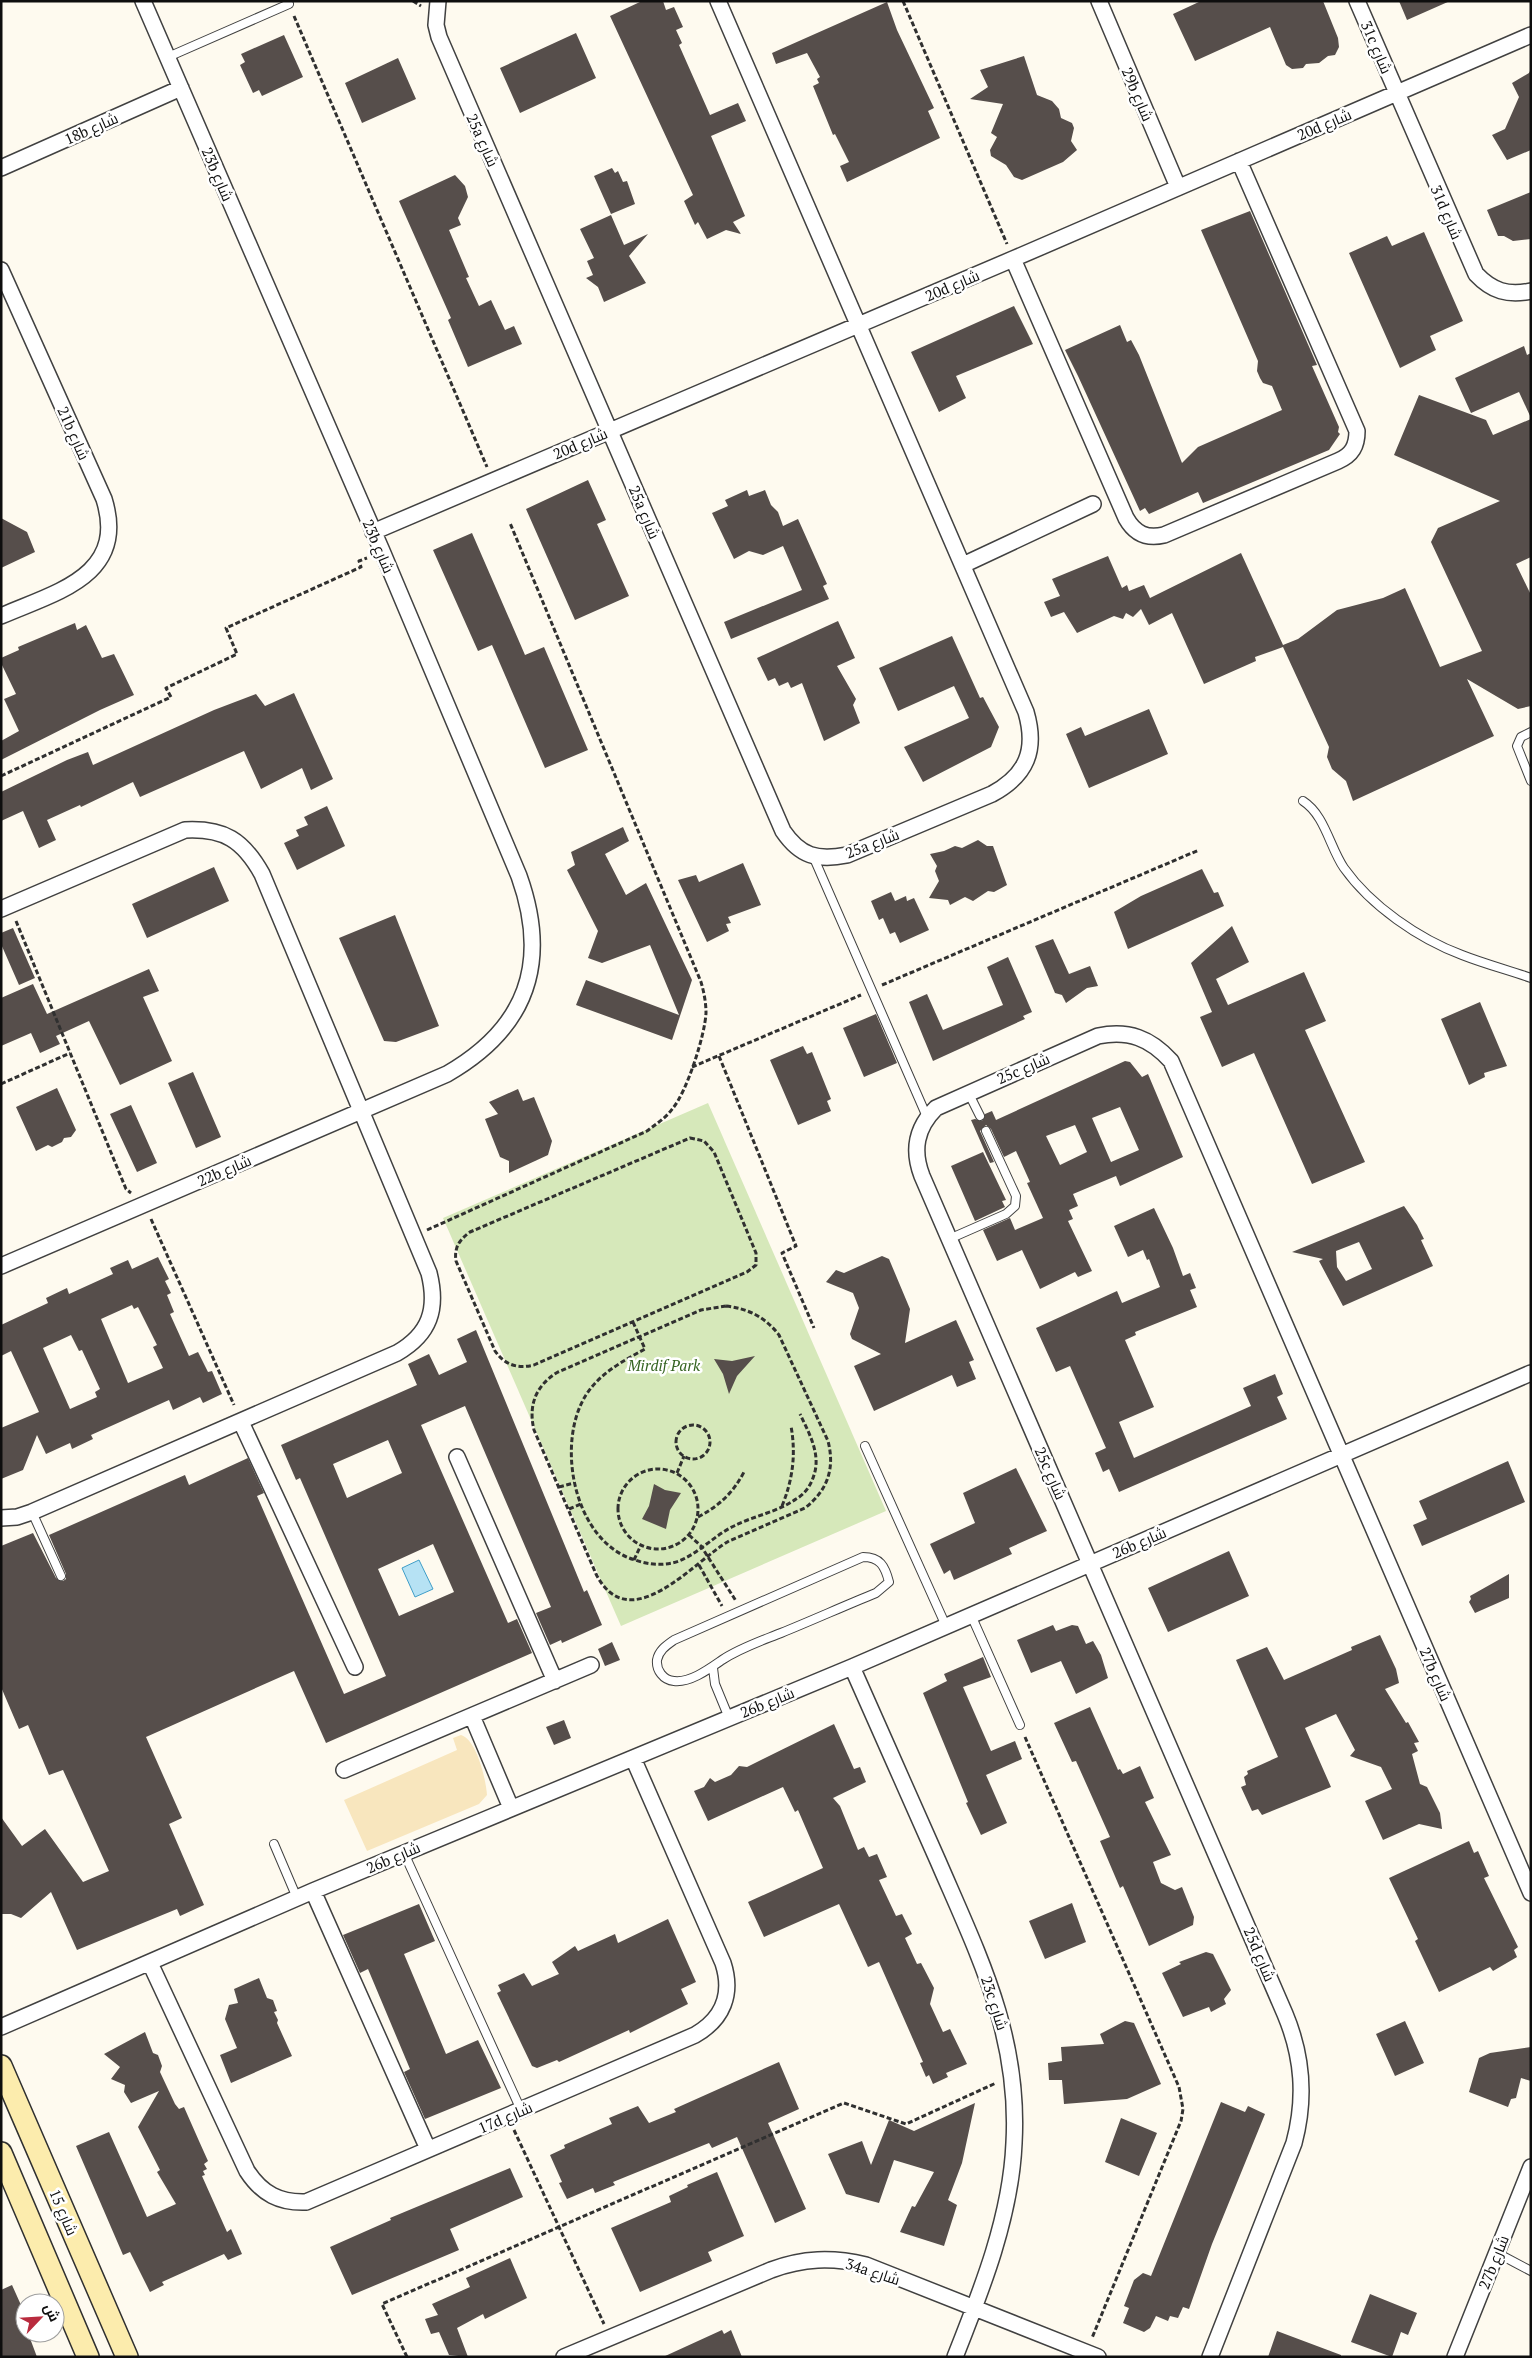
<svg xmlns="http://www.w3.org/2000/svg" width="1532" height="2358" viewBox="0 0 1532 2358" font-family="'PT Serif',Cairo,serif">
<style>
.green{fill:#d6e8ba}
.sand{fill:#f8e6be}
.water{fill:#b6e2f4;stroke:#409ec8}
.building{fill:#564e4b;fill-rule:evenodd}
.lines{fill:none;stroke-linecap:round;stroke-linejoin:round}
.lane-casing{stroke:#414141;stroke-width:10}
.street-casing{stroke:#414141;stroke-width:18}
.secondary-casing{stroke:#303030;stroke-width:24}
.path{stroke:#303030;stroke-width:3;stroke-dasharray:5 2.5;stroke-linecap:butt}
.lane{stroke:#fff;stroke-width:8}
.street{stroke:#fff;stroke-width:15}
.secondary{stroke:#fcecad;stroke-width:21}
.labels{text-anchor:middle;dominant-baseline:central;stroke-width:5;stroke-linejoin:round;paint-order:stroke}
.street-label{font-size:15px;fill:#0e0e0e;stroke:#fff}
.park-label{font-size:15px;font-style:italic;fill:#346320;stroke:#fff}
</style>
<rect width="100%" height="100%" fill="#fefaef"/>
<path class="green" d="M708 1103 886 1511 621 1626 443 1218Z"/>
<path class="sand" d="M461 1735C477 1740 486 1780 487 1795L479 1804 367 1851 344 1800 457 1750 453 1738Z"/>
<path class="water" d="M419 1560 433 1589 415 1597 402 1568Z"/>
<path class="building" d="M642 1H663L666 10 674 7 683 27 676 30 682 43 679 45 710 115 738 103 746 121 711 136 745 216 733 222 741 234 726 230 707 239 698 222 695 225 684 201 693 195 610 16Z
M1201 1H1323L1338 38 1339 47 1335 55 1328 56 1319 63 1306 64 1303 68 1292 69 1286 65 1270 27 1195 61 1173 14Z
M1399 1H1450L1407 20Z
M887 2 897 30 934 108 928 111 940 138 847 182 840 166 849 162 835 134 833 135 813 86 819 83 817 79 820 77 807 53 776 64 772 53Z
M576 33 596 78 520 113 500 68Z
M284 35 303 77 262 96 259 90 253 93 240 65 245 62 241 54Z
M1024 56 1037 95 1052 101 1059 109 1061 118 1072 123 1074 128 1071 141 1077 150 1063 162 1022 180 1014 177 1006 165 991 156 990 150 997 137 991 133 1003 104 970 99 988 87 980 70Z
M398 58 416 99 362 123 345 83Z
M1531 69V150L1507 160 1492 135 1505 129 1519 97 1512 83 1529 73Z
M612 168 615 173 618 171 623 182 627 181 635 204 611 214 594 176Z
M455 175 465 186 468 197 458 218 461 225 449 230 469 277 466 278 479 306 491 300 505 330 514 326 522 344 468 367 448 320 451 318 399 201Z
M1531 192V239L1513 241 1504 236H1498L1487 210Z
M1250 211 1317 365 1312 366 1339 427 1338 432 1340 434 1329 450 1203 503 1198 492 1149 514 1145 508 1140 511 1078 376 1065 350 1120 325 1127 342 1131 340 1139 355 1182 463 1198 447 1282 410 1272 386 1263 383 1260 378 1257 371 1258 361 1201 230Z
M611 215 624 245 648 234 629 256 646 283 604 302 598 287 586 278 593 275 587 261 594 258 580 229Z
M1424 232 1463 321 1430 336 1436 350 1400 368 1349 253 1387 236 1392 246Z
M1014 306 1033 344 956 376 966 398 939 412 911 352Z
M1524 346 1527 355 1531 353V418L1519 392 1471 413 1455 378Z
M1419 395 1486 420 1493 435 1531 419V557L1516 564 1531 595V706L1518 709 1467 679 1494 736 1353 801 1346 781 1332 769 1327 757 1329 747 1283 647 1255 657 1256 661 1204 684 1172 613 1149 625 1141 609 1133 617 1126 613 1123 619 1114 616 1077 633 1064 612 1051 617 1044 602 1060 596 1052 579 1108 556 1122 588 1127 585 1129 591 1144 585 1150 598 1241 553 1283 645 1298 639 1337 610 1383 598 1405 588 1440 667 1482 651 1431 542 1438 528 1500 501 1394 455Z
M588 480 606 520 597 524 629 596 575 620 526 509Z
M747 490 749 496 765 490 771 505 778 512 783 526 798 519 827 584 823 586 829 599 731 639 724 622 802 590 783 546 763 555 749 551 734 559 712 513 728 506 725 500Z
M1 518 27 532 35 552 1 568Z
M472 533 525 655 544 647 588 750 545 768 492 645 478 651 433 550Z
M838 621 855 658 837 666 856 699 853 705 860 723 824 741 802 683 791 688 788 682 779 686 775 678 768 681 757 658Z
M75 623 77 630 86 625 102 658 114 654 134 695 100 710 1 760V741L19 731 4 699 16 694 1 663V658L19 650 18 647Z
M952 636 980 698 983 697 999 727 991 747 923 782 904 747 969 718 954 686 898 711 879 668Z
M294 693 333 779 311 790 302 768 261 789 244 751 140 797 133 782 81 807 80 805 47 820 56 840 39 848 23 811 1 821V792L67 760 88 752 93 765 214 710 256 694 265 706Z
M1149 709 1168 754 1089 788 1066 734 1081 727 1085 736Z
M327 806 345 846 297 870 284 843 299 836 296 830 308 825 304 817Z
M623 827 629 841 605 854 626 895 646 883 692 980 672 1040 576 1005 586 980 679 1015 650 945 602 963 588 958 598 931 567 870 575 865 571 852Z
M978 840 987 846H993L1007 885 994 892 988 891 973 901 965 897 950 905 948 900 929 898 939 881 935 871 937 866 930 854 944 851 955 846 962 848Z
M743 863 761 905 728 917 731 923 726 924 729 931 707 942 678 880 696 875 699 882Z
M214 867 229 901 147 938 132 904Z
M1202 869 1214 893 1218 892 1224 906 1128 949 1114 912 1141 896Z
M891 892 895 901 906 896 907 901 914 898 929 930 900 943 895 932 890 934 883 918 879 920 871 901Z
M395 915 439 1026 396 1042 384 1041 339 938Z
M1232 926 1249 962 1216 979 1228 1005 1304 972 1326 1021 1305 1030 1365 1162 1312 1184 1254 1053 1222 1067 1200 1017 1212 1012 1191 963Z
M13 928 35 978 19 985 1 944V933Z
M1053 939 1069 974 1090 966 1098 986 1087 988 1066 1003 1062 995 1055 993 1035 946Z
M1008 957 1032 1012 1023 1016 1025 1019 933 1061 909 1002 927 994 943 1030 1003 1005 987 967Z
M149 969 159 991 143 997 172 1061 120 1085 89 1021 56 1036 60 1044 40 1053 31 1033 1 1046V998L33 984 47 1014Z
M1480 1002 1507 1066 1484 1073 1485 1077 1469 1085 1441 1019Z
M876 1014 897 1063 864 1077 843 1028Z
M803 1046 807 1054 812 1052 831 1099 827 1101 831 1111 798 1125 770 1060Z
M1125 1061 1130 1062 1142 1077 1148 1074 1183 1157 1120 1186 1116 1176 1073 1194 1078 1206 1069 1210 1073 1219 1068 1221 1092 1271 1078 1277 1075 1272 1040 1289 1022 1250 997 1261 983 1230 1010 1218 1015 1230 1043 1218 1027 1183 1030 1182 1016 1151 1004 1157 991 1129 986 1125 980 1131 994 1162 990 1163 971 1120 975 1119 982 1121 985 1114 992 1111 996 1120ZM1120 1107 1139 1150 1111 1162 1092 1118ZM1075 1125 1087 1152 1060 1165 1046 1136Z
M193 1072 221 1137 196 1148 168 1083Z
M57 1088 76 1130 71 1137 64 1138 62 1142 52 1147 48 1145 36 1151 16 1107Z
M518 1089 523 1101 534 1097 552 1141 548 1155 509 1173V1161L500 1157 485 1119 498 1114 489 1102Z
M131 1105 157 1163 137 1172 110 1114Z
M983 1152 1006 1200 1002 1201 1005 1207 975 1221 951 1166Z
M1404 1206 1417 1225 1424 1239 1421 1240 1433 1266 1343 1306 1319 1261 1323 1259 1292 1252ZM1359 1242 1372 1269 1346 1281 1337 1267 1336 1251Z
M1154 1208 1173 1248 1183 1276 1190 1273 1196 1288 1190 1290 1197 1307 1135 1332 1136 1335 1125 1340 1154 1407 1119 1422 1134 1458 1251 1406 1243 1388 1275 1374 1283 1394 1277 1397 1287 1419 1119 1492 1109 1469 1103 1472 1095 1453 1106 1448 1070 1366 1056 1372 1036 1328 1117 1291 1122 1303 1160 1287 1149 1259 1147 1260 1143 1250 1128 1257 1114 1226Z
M882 1256 889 1259 910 1309 905 1343 956 1320 974 1360 969 1362 976 1379 957 1387 952 1375 874 1411 854 1366 881 1354 852 1339 850 1334 859 1308 853 1293 826 1282 836 1270 844 1273Z
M158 1257 169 1279 165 1281 171 1293 167 1295 174 1312 170 1314 189 1356 198 1352 208 1372 212 1371 222 1394 203 1403 200 1397 173 1410 169 1400 91 1435 93 1439 72 1449 70 1443 46 1454 37 1435 23 1470 1 1479V1428L39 1412 11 1351 1 1356V1325L48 1303 46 1298 67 1288 69 1294 113 1274 110 1268 128 1260 132 1269ZM132 1305 134 1309 138 1307 157 1345 153 1347 163 1368 128 1383 101 1319ZM71 1335 79 1351 82 1350 100 1389 95 1392 97 1397 70 1409 43 1348Z
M476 1330 584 1592 587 1590 602 1625 562 1643 561 1640 550 1645 536 1613 551 1607 465 1406 421 1425 508 1623 517 1619 532 1653 326 1743 294 1671 146 1737 182 1818 169 1824 204 1905 180 1916 177 1909 77 1950 51 1892 21 1918 11 1914H1V1817L22 1846 45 1829 83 1882 109 1871 63 1770 49 1775 28 1725 19 1729 1 1687V1546L33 1533 56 1578 63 1581 66 1579V1574L49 1535 185 1475 189 1485 248 1458 264 1493 257 1496 344 1694 386 1676 300 1478 296 1480 281 1445 417 1385 408 1364 429 1354 439 1375 467 1362 457 1339ZM388 1440 402 1473 347 1498 333 1464ZM433 1544 454 1592 399 1616 378 1569Z
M755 1356 737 1376 729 1394 723 1374 714 1359 732 1361Z
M1508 1461 1525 1502 1422 1546 1413 1525 1427 1519 1419 1501Z
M1016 1468 1047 1531 1009 1548 1012 1554 954 1580 950 1570 944 1574 930 1544 975 1523 963 1493Z
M654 1484 665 1490 681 1493 670 1510 666 1529 642 1519 649 1506Z
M1229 1551 1249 1596 1168 1632 1148 1588Z
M1509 1574V1598L1475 1613 1469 1602 1471 1599 1470 1596Z
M1053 1625 1056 1631 1072 1625 1078 1626 1086 1644 1093 1641 1101 1655 1108 1678 1076 1694 1061 1661 1031 1673 1017 1640Z
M1380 1635 1396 1669 1399 1683 1385 1689 1406 1723 1408 1722 1419 1742 1414 1743 1418 1751 1412 1754 1420 1784 1427 1787 1440 1813 1442 1829 1419 1824 1383 1840 1365 1801 1392 1789 1381 1767 1350 1756 1355 1750 1336 1714 1305 1728 1331 1787 1262 1815 1258 1809 1252 1811 1241 1787 1246 1785 1244 1777 1248 1774 1247 1771 1278 1757 1236 1660 1267 1647 1284 1680 1352 1650 1351 1647Z
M612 1642 620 1660 605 1666 598 1649Z
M983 1657 991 1677 963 1687 991 1751 1015 1741 1022 1759 986 1775 1007 1823 981 1835 966 1803 968 1802 923 1693 947 1681 944 1674Z
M1090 1707 1118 1770 1120 1769 1123 1774 1140 1766 1154 1798 1145 1802 1171 1855 1153 1862 1161 1883 1175 1890 1182 1887 1194 1917 1193 1925 1149 1946 1123 1886 1120 1888 1100 1841 1110 1837 1076 1761 1072 1762 1054 1723Z
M564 1720 571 1738 554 1745 546 1727Z
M834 1724 854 1769 860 1767 866 1782 833 1798 840 1806 858 1850 864 1847 869 1857 877 1854 887 1877 879 1880 896 1916 902 1914 912 1934 905 1938 917 1964 921 1963 934 1988 930 2004 943 2032 950 2029 967 2064 946 2073 948 2077 933 2084 929 2075 926 2077 920 2063 923 2062 879 1962 868 1967 839 1904 764 1937 748 1902 823 1868 798 1810 795 1812 783 1787 708 1821 694 1791 704 1787 710 1778 715 1782 731 1775 739 1766 747 1767Z
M1469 1841 1474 1853 1478 1851 1489 1876 1484 1878 1518 1947 1514 1950 1517 1957 1493 1971 1490 1967 1439 1992 1415 1941 1418 1939 1389 1878Z
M1072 1903 1086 1942 1045 1959 1029 1921Z
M419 1904 435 1941 404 1954 446 2054 478 2040 501 2088 425 2119 404 2072 410 2069 368 1969 360 1973 343 1935Z
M668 1919 696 1982 681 1989 688 2004 630 2033 629 2030 559 2062 557 2060 537 2068 532 2066 497 1993 501 1991 498 1985 524 1973 532 1986 559 1974 552 1962 575 1946 578 1951 615 1934 618 1943Z
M1206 1952 1213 1954 1231 1990 1224 1999 1226 2004 1211 2012 1209 2007 1183 2017 1162 1973 1181 1964 1179 1962Z
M259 1978 267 1998 273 2000 277 2011 274 2012 278 2020 277 2023 292 2056 231 2083 220 2055 237 2048 225 2019 229 2005 238 2003 234 1989Z
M1125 2021 1134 2023 1161 2084 1127 2099 1064 2104 1062 2080H1049L1048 2063 1062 2061 1061 2047 1104 2044 1100 2034Z
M1405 2021 1424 2063 1395 2076 1376 2034Z
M145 2032 153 2053 158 2055 162 2066 160 2072 175 2104 179 2109 184 2107 199 2141 208 2161 204 2164 207 2169 203 2171 205 2175 202 2176 227 2232 231 2229 242 2254 228 2260 224 2254 162 2282 164 2285 150 2292 130 2252 123 2255 76 2146 109 2132 147 2217 176 2204 157 2172 160 2170 138 2127 159 2091 131 2103 124 2092 125 2085 111 2079 120 2067 104 2054Z
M1531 2047V2081L1521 2078 1516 2098 1511 2099 1508 2107 1469 2092 1479 2058 1490 2053Z
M779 2062 799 2109 768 2123 806 2209 775 2223 737 2137 712 2148 709 2143 613 2182 615 2185 595 2193 593 2188 567 2199 559 2183 562 2182 550 2155 565 2148 564 2145 612 2124 609 2118 638 2106 649 2123 676 2112 674 2109Z
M1221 2102 1245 2112 1248 2106 1265 2114 1212 2244 1189 2309 1183 2307 1178 2318 1170 2316 1168 2321 1156 2316 1150 2328 1144 2332 1123 2323 1129 2308 1124 2306 1134 2280 1143 2273 1151 2276Z
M975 2103 962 2163 948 2200 957 2205 944 2246 900 2232 912 2206 915 2207 934 2172 894 2160 879 2203 846 2194 828 2154 862 2141 871 2165 889 2120 914 2131Z
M1121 2118 1157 2133 1139 2176 1105 2162Z
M510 2168 523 2197 450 2229 459 2250 352 2295 330 2247 391 2220 390 2218Z
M717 2172 744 2236 708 2252 712 2261 640 2292 611 2228 671 2202 669 2196 688 2187 687 2185Z
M510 2258 527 2298 485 2319 483 2314 457 2328 468 2357 449 2355 439 2332 431 2334 425 2319 438 2315 432 2304 470 2287 466 2278Z
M12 2285 25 2314V2333H28L37 2357H1V2290Z
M1370 2294 1417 2313 1408 2335 1401 2332 1392 2357 1351 2342Z
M722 2330 724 2334 731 2330 742 2357H663Z
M1277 2331 1341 2355V2357H1268Z"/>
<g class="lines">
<g class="lane-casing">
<path id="lane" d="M168 57 289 4
M1531 732 1521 737 1517 746 1531 781
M1303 801C1325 815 1330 848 1344 868 1371 906 1419 939 1462 955 1485 964 1508 970 1531 978
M813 856 927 1117
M968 1092 980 1116
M949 1239 1006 1214 1015 1206 1016 1196 986 1131
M865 1446 946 1626
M32 1512 61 1576
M863 1557C880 1557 885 1566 889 1582L876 1593C844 1606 813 1620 781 1633 761 1641 740 1648 722 1660 709 1669 690 1683 674 1681 663 1680 656 1670 657 1660 659 1650 667 1645 674 1640Z
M971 1615 1020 1725
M713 1668 715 1684 729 1718
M274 1844 297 1898
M404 1853 521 2110
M1497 2253 1531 2271"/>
</g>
<g class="street-casing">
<path id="street" d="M438 1 436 25 439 37 783 831C800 856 817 861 847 855L992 794C1027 775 1037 750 1026 712L718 1
M1099 1 1178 187
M1357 1 1476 274C1492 291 1508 296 1531 291
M1 168 181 88
M1013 259 1126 518C1135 534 1147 539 1164 535L1338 461C1352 455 1357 446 1357 431L1239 161
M1 270 104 499C128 576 56 592 1 616
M373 532 1013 259 1531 35
M963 565 1093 504
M1 909 185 830C224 828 243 840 262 874L429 1273C438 1309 430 1334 397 1353L32 1512 17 1517 1 1518
M1 1266 447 1074C527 1028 550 963 519 876L382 551 143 1
M241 1422 355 1667
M457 1457 555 1681
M852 1667C881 1732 909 1796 938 1861 979 1956 1020 2036 1014 2143 1011 2216 982 2289 955 2357
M472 1716 511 1808
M344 1770 591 1665
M313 1891 428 2149
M150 1963 247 2171C262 2194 280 2203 306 2202L695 2035C723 2019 733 1994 723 1963L633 1758
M1 2027 313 1891 852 1667 1531 1373
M564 2357 771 2270C803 2258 832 2257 866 2265L1098 2357
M1210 2357 1294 2143C1306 2098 1303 2057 1285 2014L922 1176C912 1150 916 1128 936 1108L1098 1036C1129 1030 1150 1038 1171 1061L1531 1893
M1455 2357 1531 2167"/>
</g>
<g class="secondary-casing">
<path id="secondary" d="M1 2066 127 2357
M1 2153 88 2357"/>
</g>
<path class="path" d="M413 1 421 6
M903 1 1007 244
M294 16 487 467
M1 776 171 697 166 688 237 654 226 628 361 567 359 561 367 558
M16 921 126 1189 131 1193
M882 985 1199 850
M719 1056 796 1246 782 1253 814 1328
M692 1067 861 995
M1 1084 70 1053
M690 1138 704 1141 714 1152 756 1253V1265L747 1272 534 1365C517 1369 505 1365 495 1351L456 1261C454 1248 459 1240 470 1232Z
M151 1219 234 1405
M427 1230 647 1131C656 1124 666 1118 673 1108 687 1091 705 1035 706 1013 706 1003 704 992 701 982L510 523
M726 1306C749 1309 765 1317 779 1335L828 1441C835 1468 828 1490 805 1508L729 1541C694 1561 630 1640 596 1574L534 1430C528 1405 536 1385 558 1372L701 1310Z
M633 1322 645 1349C623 1361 600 1373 586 1395 555 1444 574 1542 635 1560 649 1565 665 1566 679 1561 699 1553 715 1535 734 1526 753 1516 778 1512 796 1499 805 1494 811 1485 814 1475 821 1454 809 1433 800 1414
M676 1442a17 17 0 1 1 34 0a17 17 0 1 1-34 0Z
M618 1509a40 40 0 1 1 80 0a40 40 0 1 1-80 0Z
M677 1473 684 1456
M559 1487 574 1483
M782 1506C793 1479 796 1454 791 1426
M569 1509 581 1504
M698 1517C719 1506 733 1493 744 1472
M689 1535 701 1546 736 1601
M634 1560 641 1545
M699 1565 722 1606
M1025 1737 1179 2087 1183 2109 1181 2121 1092 2338
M514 2130 604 2324
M407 2357 382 2304 844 2103 906 2124 996 2083"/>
<use href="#lane" class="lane"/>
<use href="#street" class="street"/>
<use href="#secondary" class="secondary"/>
</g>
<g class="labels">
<g class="street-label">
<text transform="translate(1377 47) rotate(67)">31c شارع</text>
<text transform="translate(1138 94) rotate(67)">29b شارع</text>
<text transform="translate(1324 124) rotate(-23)">20d شارع</text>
<text transform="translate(91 128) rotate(-24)">18b شارع</text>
<text transform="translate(483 140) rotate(66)">25a شارع</text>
<text transform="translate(218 174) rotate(67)">23b شارع</text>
<text transform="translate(1447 212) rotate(67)">31d شارع</text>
<text transform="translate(952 285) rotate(-23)">20d شارع</text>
<text transform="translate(74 433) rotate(66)">21b شارع</text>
<text transform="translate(580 443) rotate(-23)">20d شارع</text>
<text transform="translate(645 512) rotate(67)">25a شارع</text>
<text transform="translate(379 546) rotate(67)">23b شارع</text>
<text transform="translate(872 843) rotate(-21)">25a شارع</text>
<text transform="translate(1023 1068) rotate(-23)">25c شارع</text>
<text transform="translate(224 1170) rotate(-23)">22b شارع</text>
<text transform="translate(1051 1473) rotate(66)">25c شارع</text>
<text transform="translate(1139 1542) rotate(-23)">26b شارع</text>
<text transform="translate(1436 1674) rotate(67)">27b شارع</text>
<text transform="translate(767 1702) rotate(-22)">26b شارع</text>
<text transform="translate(393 1857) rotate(-23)">26b شارع</text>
<text transform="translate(1260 1954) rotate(67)">25d شارع</text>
<text transform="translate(995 2003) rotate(72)">23c شارع</text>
<text transform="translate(505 2117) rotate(-23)">17d شارع</text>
<text transform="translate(64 2212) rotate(67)">شارع 15</text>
<text transform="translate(1493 2262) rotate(-68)">27b شارع</text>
<text transform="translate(873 2271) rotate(18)">34a شارع</text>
</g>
<g class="park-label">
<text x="664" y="1365">Mirdif Park</text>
</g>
</g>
<rect width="1532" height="2358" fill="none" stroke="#0e0e0e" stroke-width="5"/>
<g transform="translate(40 2318) rotate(65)"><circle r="24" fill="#ffffff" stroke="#9f9f9f"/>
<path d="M0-4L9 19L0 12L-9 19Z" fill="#b92b3e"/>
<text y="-8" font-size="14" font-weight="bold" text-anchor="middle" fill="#0e0e0e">ش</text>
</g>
</svg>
